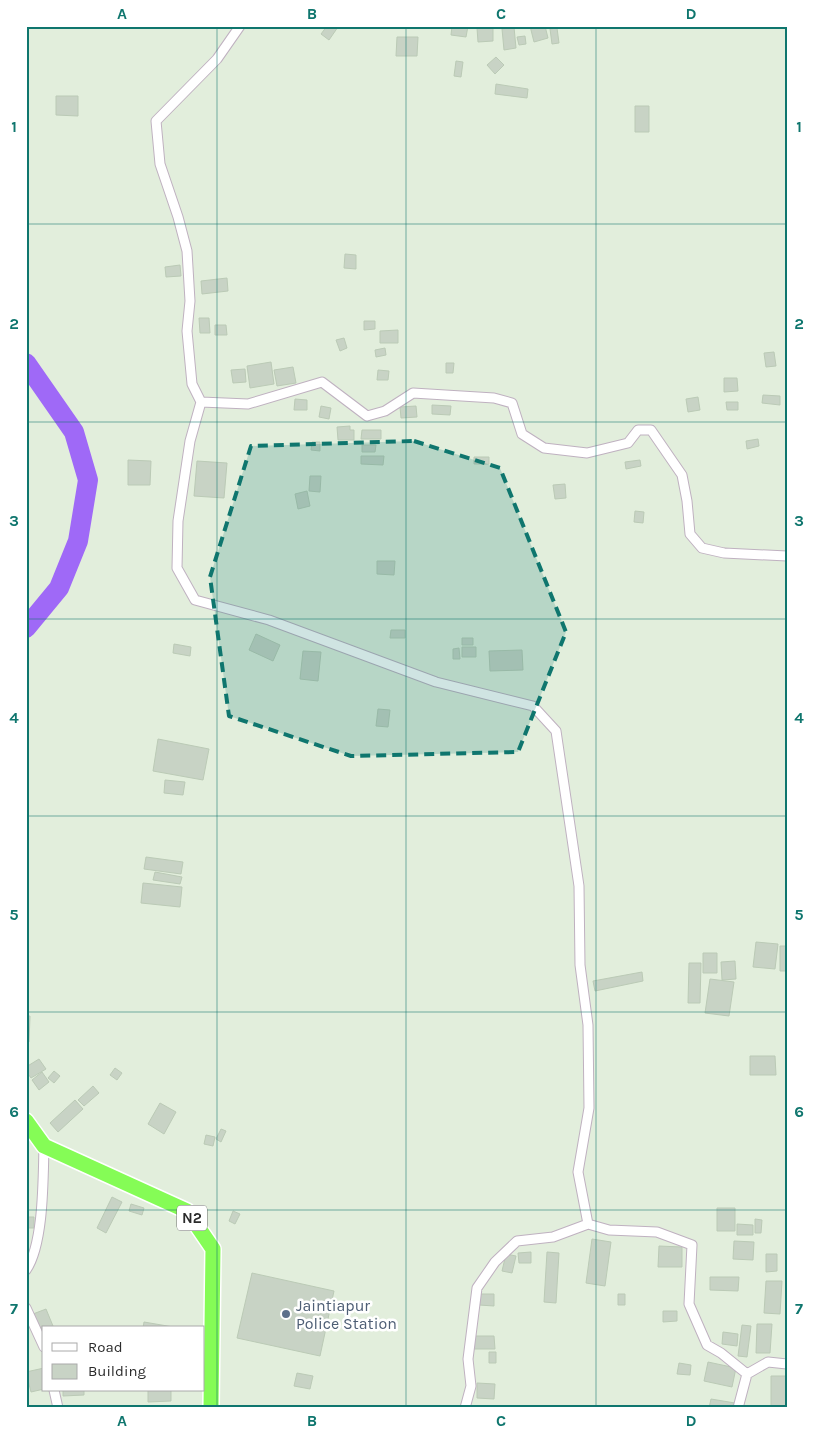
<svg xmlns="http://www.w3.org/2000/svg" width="813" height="1434" viewBox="0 0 813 1434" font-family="Karla,sans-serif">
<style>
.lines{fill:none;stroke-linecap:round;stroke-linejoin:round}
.river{stroke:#9f69f7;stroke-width:20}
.building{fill:#c8d3c5;stroke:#bbcab6}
.minor-casing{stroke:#bfb1c0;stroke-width:11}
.trunk-casing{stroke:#fff;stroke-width:18}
.minor{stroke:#fff;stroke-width:9}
.trunk{stroke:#85fc56;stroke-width:15}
.marked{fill:#0f766e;fill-opacity:0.2;stroke:#0f766e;stroke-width:4;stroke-dasharray:10 6;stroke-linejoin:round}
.grid{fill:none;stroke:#0f766e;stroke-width:1;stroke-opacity:0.55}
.service-dot{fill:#5c6f8a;stroke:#fff;stroke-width:2}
.labels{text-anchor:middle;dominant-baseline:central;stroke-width:5;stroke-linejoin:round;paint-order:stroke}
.shield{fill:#fff;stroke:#6b6b6b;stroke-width:1}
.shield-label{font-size:15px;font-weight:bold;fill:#2b2b2b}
.service-label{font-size:16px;fill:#4e5e75;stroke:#fff;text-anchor:start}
.neatline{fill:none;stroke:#0f766e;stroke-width:2}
.grid-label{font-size:16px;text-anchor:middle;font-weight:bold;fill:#0f766e}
</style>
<rect width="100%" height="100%" fill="#e2eedc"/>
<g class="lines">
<path class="river" d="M26 363 74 432 88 480 78 541 59 588 26 628"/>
</g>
<path class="building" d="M327 26 338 27 329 40 321 34Z
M452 26H468L466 37 451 35Z
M530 26H545L548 38 534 42Z
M514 27 516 48 504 50 502 29Z
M477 28H493V41L478 42Z
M557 28 559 43 552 44 550 29Z
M525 36 526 44 519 45 517 37Z
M397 37H418L417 56H396Z
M496 57 504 65 495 74 487 65Z
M456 61 463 62 461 77 454 76Z
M496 84 528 89 527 98 495 94Z
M56 96H78V116L56 115Z
M635 106H649V132H635Z
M345 254 356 255V269L344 268Z
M180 265 181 276 166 277 165 267Z
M227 278 228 291 202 294 201 281Z
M199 318H209L210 333H200Z
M364 321H375V329L364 330Z
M215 325H226L227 335H215Z
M398 330V343H380V331Z
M344 338 347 348 340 351 336 340Z
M385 348 386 355 376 357 375 350Z
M774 352 776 366 766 367 764 353Z
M271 362 274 384 250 388 247 366Z
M446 363H454L453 373H446Z
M293 367 296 383 277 386 274 370Z
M245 369 246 382 233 383 231 370Z
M378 370 389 371 388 380H377Z
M724 378H737L738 391 724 392Z
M763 395 780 396V405L762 403Z
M698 397 700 410 688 412 686 399Z
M295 399 307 400V410H294Z
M726 402H738V410H727Z
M432 405 451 406 450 415 432 414Z
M321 406 331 408 329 419 319 417Z
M416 406 417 417 401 418 400 407Z
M350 426V430H354V440H338L337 427Z
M362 430H381V439H361Z
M758 439 759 446 747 449 746 441Z
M312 442H320V451L311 450Z
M362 445H376L375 452H362Z
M361 456H384L383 465 361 464Z
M474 457H489V464H474Z
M128 460 151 461 150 485H128Z
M640 460 641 466 626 469 625 462Z
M197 461 227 463 224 498 194 496Z
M310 476H321L320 492 309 491Z
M565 484 566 498 555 499 553 485Z
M307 491 310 506 298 509 295 494Z
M635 511 644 512 643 523 634 522Z
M377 561H395L394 575 377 574Z
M391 630H405V638H390Z
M256 634 280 645 273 661 249 650Z
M462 638H473V645H462Z
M174 644 191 647 190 656 173 653Z
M462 647H476V657H462Z
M459 648 460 659H453V649Z
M522 650 523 670 490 671 489 651Z
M303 651 321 652 318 681 300 679Z
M378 709 390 710 388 727 376 726Z
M158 739 209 749 203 780 153 771Z
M165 780 185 782 183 795 164 793Z
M146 857 183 862 181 874 144 869Z
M155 872 182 877 180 884 153 880Z
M143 883 182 887 180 907 141 903Z
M756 942 778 944 775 969 753 967Z
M780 946H787V971H780Z
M703 953H717V973H703Z
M735 961 736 979 722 980 721 962Z
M689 963H701L700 1003H688Z
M642 972 643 981 595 991 593 981Z
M710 979 734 982 729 1016 705 1013Z
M26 1016H30L29 1042H26Z
M750 1056H775L776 1075H750Z
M39 1059 46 1069 31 1078 26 1071V1067Z
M115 1068 122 1073 117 1080 110 1075Z
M54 1071 60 1076 54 1083 48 1078Z
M42 1072 49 1082 39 1090 32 1080Z
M93 1086 99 1093 84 1106 78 1100Z
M75 1100 83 1109 58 1132 50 1123Z
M160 1103 176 1112 164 1134 148 1124Z
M221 1129 226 1131 221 1142 216 1139Z
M206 1135 215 1137 213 1146 204 1144Z
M112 1197 122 1202 106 1233 97 1228Z
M131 1204 144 1208 142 1215 129 1211Z
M717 1208H735V1231H717Z
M233 1211 240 1214 235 1224 229 1221Z
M26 1217H34V1228H26Z
M755 1219 762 1220 761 1233H755Z
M737 1224 753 1225V1235H737Z
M592 1239 611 1242 605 1286 586 1283Z
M734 1241 754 1242 753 1260 733 1259Z
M659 1246 682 1247V1267H658Z
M531 1252V1263H519L518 1253Z
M547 1252 559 1253 556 1303 544 1302Z
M506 1254 516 1256 512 1273 502 1271Z
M766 1254H777V1271L766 1272Z
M252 1273 334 1291 320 1356 237 1338Z
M710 1277H739L738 1291 710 1290Z
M766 1281H782L780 1314 764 1313Z
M480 1294H494V1306L479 1305Z
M618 1294H625V1305H618Z
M46 1309 53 1326 44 1328 39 1330 33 1314Z
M663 1311H677V1321L663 1322Z
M144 1322 179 1328H143Z
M757 1324H772L770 1353H756Z
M742 1325 751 1326 747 1357 738 1356Z
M723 1332 738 1334 737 1346 722 1344Z
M471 1336H494L495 1349H471Z
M489 1352H496V1363H489Z
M708 1362 736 1368 732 1387 704 1381Z
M679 1363 691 1365 690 1375 677 1374Z
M44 1368V1389L31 1392 26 1372Z
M297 1373 313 1376 310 1389 294 1386Z
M771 1376H787V1408H771Z
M477 1383 495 1384 494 1399 477 1398Z
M63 1390H84V1395L63 1396Z
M148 1390H171V1401L148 1402Z
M711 1399 735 1403 734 1408H709Z"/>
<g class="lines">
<g class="minor-casing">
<path id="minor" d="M240 26 217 59 156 121 160 164 178 217 187 251 190 301 187 331 192 384 201 402 248 404 322 382 367 416 385 411 413 393 494 398 512 403 522 434 544 448 587 453 628 443 638 430H651L682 475 687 501 690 534 702 548 724 553 787 556
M201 402 190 441 178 521 177 568 195 600 269 620 436 682 533 706 556 731 579 886 580 965 588 1025 589 1108 578 1172 588 1224
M26 1270C44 1244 43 1178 44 1146
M26 1308 44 1347
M54 1390 58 1408
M465 1408 471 1386 468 1359 477 1288 495 1262 517 1241 553 1237 588 1224 609 1230 657 1232 692 1245 689 1304 707 1345 721 1353 747 1374
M738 1408 747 1374 768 1362 787 1364"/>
</g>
<g class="trunk-casing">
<path id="trunk" d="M26 1121 44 1146 187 1211 213 1249 211 1408"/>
</g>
<use href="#minor" class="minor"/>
<use href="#trunk" class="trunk"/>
</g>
<path class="marked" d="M414 441 500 468 566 632 518 752 351 756 229 716 210 577 251 446Z"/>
<path class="grid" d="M217 26V1408M406 26V1408M596 26V1408M26 224H787M26 422H787M26 619H787M26 816H787M26 1012H787M26 1210H787"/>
<circle class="service-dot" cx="286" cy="1314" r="5"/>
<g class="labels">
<rect class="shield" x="177" y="1205.5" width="30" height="25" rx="4"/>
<g class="shield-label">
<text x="192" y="1218">N2</text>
</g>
<g class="service-label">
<text x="296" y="1305">Jaintiapur<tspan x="296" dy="18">Police Station</tspan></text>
</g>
</g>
<rect width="813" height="1434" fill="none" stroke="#ffffff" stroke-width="55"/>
<rect x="42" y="1326" width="162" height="65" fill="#ffffff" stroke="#aaaaaa"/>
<rect x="52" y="1343" width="25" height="8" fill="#ffffff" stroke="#aaaaaa"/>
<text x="88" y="1352" font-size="15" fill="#2b2b2b">Road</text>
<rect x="52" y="1364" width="25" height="15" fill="#c8d3c5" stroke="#aaaaaa"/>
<text x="88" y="1376" font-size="15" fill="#2b2b2b">Building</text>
<rect x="28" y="28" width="758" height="1378" class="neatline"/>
<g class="grid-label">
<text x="122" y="19">A</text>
<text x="312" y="19">B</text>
<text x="501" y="19">C</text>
<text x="691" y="19">D</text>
<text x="14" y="132">1</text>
<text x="799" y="132">1</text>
<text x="14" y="329">2</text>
<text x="799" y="329">2</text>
<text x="14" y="526">3</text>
<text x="799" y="526">3</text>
<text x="14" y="723">4</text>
<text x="799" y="723">4</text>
<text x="14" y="920">5</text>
<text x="799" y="920">5</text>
<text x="14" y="1117">6</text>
<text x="799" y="1117">6</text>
<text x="14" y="1314">7</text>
<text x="799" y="1314">7</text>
<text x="122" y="1426">A</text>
<text x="312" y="1426">B</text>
<text x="501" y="1426">C</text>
<text x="691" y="1426">D</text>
</g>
</svg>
